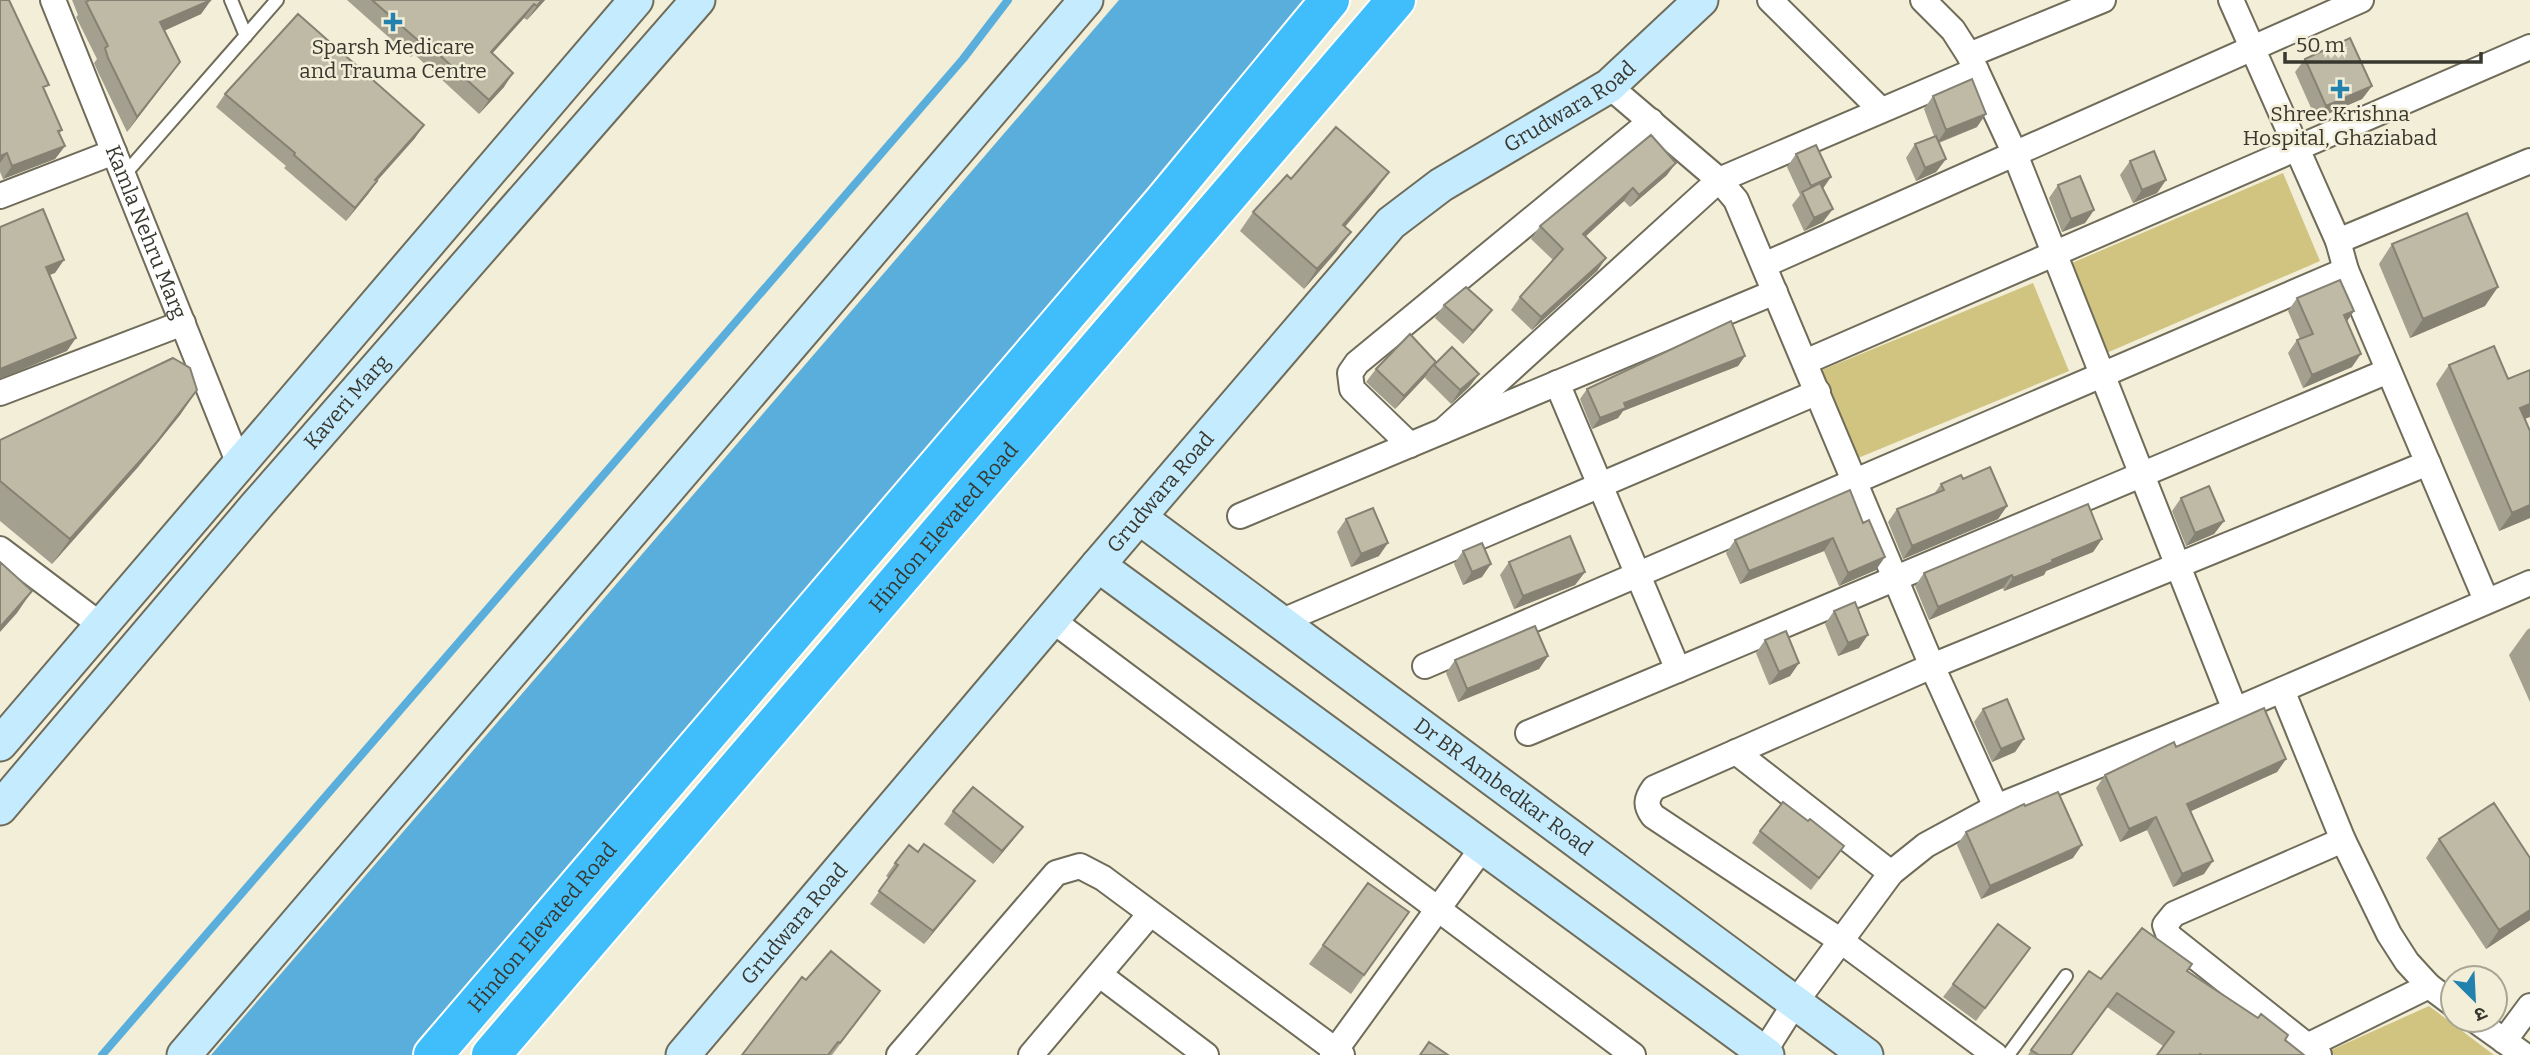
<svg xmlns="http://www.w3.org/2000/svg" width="2530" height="1055" viewBox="0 0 2530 1055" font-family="Bitter,'Noto Sans Devanagari',serif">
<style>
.green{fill:#d1c380}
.water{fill:#59aedb}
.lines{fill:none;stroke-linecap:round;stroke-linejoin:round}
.stream{stroke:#59aedb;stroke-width:8}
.lane-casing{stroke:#706c5a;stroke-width:16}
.street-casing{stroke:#706c5a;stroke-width:28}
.secondary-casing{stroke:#706c5a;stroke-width:37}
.highway-casing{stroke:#fff;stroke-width:42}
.lane{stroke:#fff;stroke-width:12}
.street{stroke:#fff;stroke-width:24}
.secondary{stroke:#c5ecfe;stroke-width:33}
.highway{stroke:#3fbefb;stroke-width:38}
.wall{fill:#a3a08f}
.shaded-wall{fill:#858274}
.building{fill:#bebaa6;stroke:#858274;stroke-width:2}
.poi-dot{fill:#2281ad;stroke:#f2eed8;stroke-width:2.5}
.labels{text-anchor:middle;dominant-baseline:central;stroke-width:5;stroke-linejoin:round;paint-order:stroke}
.poi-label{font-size:21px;fill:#39382f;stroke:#f2eed8}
.street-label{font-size:21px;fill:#39382f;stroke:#f2eed8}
</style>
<rect width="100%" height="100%" fill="#f2eed8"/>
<path class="green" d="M2283 173 2320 261 2097 357 2060 268Z
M2033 283 2069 371 1858 458 1822 370Z
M2429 1006 2494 1055H2334L2329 1051Z"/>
<path class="water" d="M1119 0H1340L430 1055H211Z"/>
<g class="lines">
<path class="stream" d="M102 1055 963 59 1008 0"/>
<g class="lane-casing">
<path id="lane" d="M231 0 246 36
M124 175 277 0
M2008 1055 2066 976"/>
</g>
<g class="street-casing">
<g id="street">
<path id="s1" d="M53 0 239 464"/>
<path d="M1770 0 1880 109"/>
<path d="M1923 0 1953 30 1969 55 2015 154 2235 710"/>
<path d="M2231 0 2338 241 2346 270 2486 600"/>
<path d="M1969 55 2103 0"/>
<path d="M1609 86 1719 180 1736 200 1932 666 1996 807"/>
<path d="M0 196 114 152"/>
<path d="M2338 241 2530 161"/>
<path d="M1764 265 2361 0"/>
<path d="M1805 362 2530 47"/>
<path d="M1557 383 1678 670"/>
<path d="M0 393 183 323"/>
<path d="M1443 431 1719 180 1976 70"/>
<path d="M1410 445 1352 389 1350 373 1357 363 1651 121"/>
<path d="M1240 516 1775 292"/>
<path d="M0 549 102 626"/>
<path d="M1052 620 1633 1055"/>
<path d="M1280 622 1818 392"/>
<path d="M1425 666 2346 270"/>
<path d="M2282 690 2343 840 2389 934 2407 962 2429 986 2453 1004"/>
<path d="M1528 733 2388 371"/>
<path d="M1736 752 1891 873"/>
<path d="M1100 975 1206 1055"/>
<path d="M2475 1020 2524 1055"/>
<path d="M2504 1041 2530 1006"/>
<path d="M2307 1046 2429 986"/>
<path d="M899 1055 1056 873 1080 866 1103 878 1342 1055"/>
<path d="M1031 1055 1150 914"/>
<path d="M1332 1055 1483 847"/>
<path d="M1762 1055 1795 1003 1891 873 1926 845 1996 807 2235 710 2530 583"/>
<path d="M1995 1055 1841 941 1653 816C1645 805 1646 799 1654 788L1932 666 2428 463"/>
<path d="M2319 1055 2169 936 2165 925 2174 914 2343 840"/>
</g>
</g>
<g class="secondary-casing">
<g id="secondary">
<path id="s2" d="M1140 518 1866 1055"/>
<path d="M1098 565 1767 1055"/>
<path d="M0 744 636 0"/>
<path id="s3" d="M0 808 256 506 698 0"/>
<path d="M184 1055 1086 0"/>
<path id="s4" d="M683 1055 1098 565 1391 223 1441 185 1609 86 1701 0"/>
</g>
</g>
<g class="highway-casing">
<g id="highway">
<path id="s5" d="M433 1055 1163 202 1330 0"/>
<path id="s6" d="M491 1055 1396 0"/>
</g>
</g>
<use href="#lane" class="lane"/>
<use href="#street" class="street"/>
<use href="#secondary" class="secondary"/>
<use href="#highway" class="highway"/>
</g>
<path class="wall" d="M0 0 45 91 62 130 59 134 65 146 55 159 3 179 0 172Z
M72 0H211L201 14 164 31 180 62 127 132 98 72 94 63 97 59 76 17 78 15Z
M347 0H545L527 20 524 18 492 53 504 87 479 114 414 54 411 57Z
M2305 59 2372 86 2362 99 2316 119 2295 72Z
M225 94 415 138 377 181 368 194 346 221 284 168 286 166 216 107Z
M1933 96 1977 127 1939 143 1946 159 1936 172 1916 181 1906 158 1915 144 1934 136 1924 109Z
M1796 154 1823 189V222L1804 231 1792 205 1800 195 1787 167Z
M2130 161 2166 180 2157 193 2133 203 2120 175Z
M1667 175 1630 207 1624 201 1585 237 1606 258 1597 271 1532 330 1511 310 1520 297 1553 260 1531 239 1540 226Z
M2058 185 2094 210 2085 223 2062 232 2049 198Z
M1375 191 1345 227 1337 251 1304 289 1240 231 1253 212Z
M2392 244 2485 306 2410 338 2379 264Z
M2297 298 2354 311 2347 321 2352 367 2303 388 2288 353 2297 340 2300 339 2288 311Z
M1444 305 1482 323 1463 344 1435 318Z
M1745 356 1738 366 1623 411 1618 418 1592 429 1580 399 1587 389Z
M1434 365 1479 374 1469 387 1451 404 1425 378Z
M2449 365 2525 419 2530 431V518L2499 531 2436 384Z
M1376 369 1427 375 1395 409 1366 382Z
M197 390 180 415 138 467 52 564 0 521V440Z
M1963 479 2007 506 1998 519 1903 559 1888 522 1897 509 1934 494 1941 484Z
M1850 490 1876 570 1839 586 1824 551 1740 584 1726 553 1735 540Z
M2181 498 2224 521 2214 534 2186 546 2172 511Z
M1346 519 1379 556 1351 567 1337 532Z
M2102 539 2093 552 2046 571 2044 575 2004 591 2003 588 1929 620 1915 586 1924 573Z
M1463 551 1482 577 1463 585 1454 564Z
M1509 562 1585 572 1575 585 1514 609 1500 575Z
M1834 611 1859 648 1838 656 1825 624Z
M2530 628V702L2509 655 2527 630Z
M1765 640 1799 663 1790 676 1769 685 1756 653Z
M1548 656 1539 669 1458 702 1446 673 1455 660Z
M1983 709 2024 739 2015 752 1992 762 1974 722Z
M2176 747 2286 759 2277 772 2191 811 2204 874 2173 887 2147 830 2120 842 2096 788 2105 775Z
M953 811 1013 840 993 864 944 824Z
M1808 821 1844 846 1811 890 1752 843 1760 831Z
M1966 832 2073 858 1981 899 1957 845Z
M2439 839 2530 858V920L2486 949 2426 858Z
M895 863 965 894 924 944 870 904 889 878 886 876Z
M1368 883 1409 912 1351 994 1309 964Z
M2030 948 1976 1021 1943 997 1953 984Z
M2187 971 2304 1055H2157L2163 1046 2107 1007 2072 1055H2028L2031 1050 2101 979Z
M880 991 832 1055H742Z"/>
<path class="shaded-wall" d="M211 0 201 14 150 37 160 22Z
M542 0H545L527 20 537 6Z
M534 4 524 18 481 66 491 52Z
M180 62 170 76 127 132 137 117Z
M513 73 504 87 479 114 489 100Z
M2372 86 2362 99 2316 119 2326 106Z
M1986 114 1977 127 1937 143 1946 130Z
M424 125 415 138 366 193 375 180Z
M65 146 55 159 3 179 12 166Z
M7 153 0 163V156Z
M1946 159 1936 172 1916 181 1925 168Z
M1676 163 1667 175 1630 207 1639 195Z
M1389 172 1375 191 1330 244 1343 225Z
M1831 177 1822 190 1804 197 1811 186Z
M2166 180 2157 193 2133 203 2142 190Z
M377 181 368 194 346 221 355 208Z
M1633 188 1624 201 1574 247 1583 234Z
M1833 209 1823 222 1804 231 1814 218Z
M2094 210 2085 223 2062 232 2071 219Z
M1351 232 1337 251 1304 289 1317 269Z
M1606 258 1597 271 1532 330 1541 317Z
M64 260 55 273 37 280 46 267Z
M2498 287 2485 306 2410 338 2423 319Z
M1492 310 1482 323 1463 344 1473 331Z
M2354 311 2345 324 2344 315Z
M76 338 67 351 0 379V369Z
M2361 354 2352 367 2303 388 2312 375Z
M1745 356 1738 366 1623 411 1618 418 1592 429 1600 418 1624 403Z
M1436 362 1427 375 1395 409 1404 396Z
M1479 374 1469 387 1451 404 1460 390Z
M197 390 180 415 138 467 52 564 70 539Z
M2530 404V417L2507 426 2520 408Z
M2530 505V518L2499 531 2512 513Z
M2007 506 1998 519 1903 559 1912 546Z
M2224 521 2214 534 2186 546 2195 533Z
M1833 538 1824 551 1740 584 1749 571Z
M2102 539 2093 552 2046 571 2044 575 2004 591 2013 578 2052 560Z
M1388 543 1379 556 1351 567 1361 554Z
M1885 557 1876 570 1839 586 1848 573Z
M1491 564 1482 577 1463 585 1472 572Z
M1585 572 1575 585 1514 609 1523 596Z
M2012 575 2003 588 1929 620 1938 607Z
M32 591 17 613 0 632V627Z
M1868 635 1859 648 1838 656 1848 643Z
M1548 656 1539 669 1458 702 1467 689Z
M1799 663 1790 676 1769 685 1779 672Z
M2024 739 2015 752 1992 762 2001 749Z
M2286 759 2277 772 2178 817 2187 804Z
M2156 817 2147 830 2120 842 2129 829Z
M1023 827 1013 840 993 864 1002 851Z
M2082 845 2073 858 1981 899 1990 886Z
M2213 861 2204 874 2173 887 2182 874Z
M975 881 965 894 924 944 933 931Z
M2530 910V920L2486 949 2499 930Z"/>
<path class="building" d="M0 0H9L49 85 43 87 62 130 58 131 65 146 12 166 7 153 0 156Z
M88 0H211L160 22 180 62 137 117 108 58 105 48 108 46 86 2 88 1Z
M372 0H542L537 6 534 4 491 52 513 73 489 100 423 40 421 43Z
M298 14 424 125 375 180 377 181 355 208 294 155 295 153 225 94Z
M2350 38 2372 86 2326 106 2305 59Z
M1972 79 1986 114 1946 130 1933 96Z
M1336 127 1389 172 1343 225 1351 232 1317 269 1253 212 1287 175 1291 179Z
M1651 135 1676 163 1639 195 1633 188 1583 234 1606 258 1541 317 1520 297 1563 249 1540 226Z
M1936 136 1946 159 1925 168 1915 144Z
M1816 145 1831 177 1811 186 1796 154Z
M2154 151 2166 180 2142 190 2130 161Z
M2080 176 2094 210 2071 219 2058 185Z
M1820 183 1833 209 1814 218 1802 192Z
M43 209 64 260 46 267 76 338 0 369V227Z
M2467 213 2498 287 2423 319 2392 244Z
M2340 280 2354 311 2344 315 2361 354 2312 375 2297 340 2313 334 2297 298Z
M1466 287 1492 310 1473 331 1444 305Z
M1731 321 1745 356 1624 403 1626 408 1600 418 1587 389Z
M1410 334 1436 362 1404 396 1376 369Z
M2494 346 2508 379 2530 370V404L2520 408 2530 431V505L2512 513 2449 365Z
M1452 347 1479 374 1460 390 1434 365Z
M173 358 190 368 197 390 156 443 70 539 0 481V440Z
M1990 467 2007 506 1912 546 1897 509 1944 490 1941 484 1961 475 1963 479Z
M2209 486 2224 521 2195 533 2181 498Z
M1850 490 1863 523 1869 520 1885 557 1848 573 1833 538 1749 571 1735 540Z
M2088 504 2102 539 2052 560 2053 562 2013 578 2012 575 1938 607 1924 573Z
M1373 508 1388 543 1361 554 1346 519Z
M1570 536 1585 572 1523 596 1509 562Z
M1482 543 1491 564 1472 572 1463 551Z
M0 562 32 591 0 627Z
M1855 602 1868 635 1848 643 1834 611Z
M1535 626 1548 656 1467 689 1455 660Z
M1786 631 1799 663 1779 672 1765 640Z
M2007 699 2024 739 2001 749 1983 709Z
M2264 708 2286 759 2187 804 2213 861 2182 874 2156 817 2129 829 2105 775 2174 742 2176 747Z
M973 787 1023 827 1002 851 953 811Z
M2058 792 2082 845 1990 886 1966 832 2024 804 2025 806Z
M1783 802 1808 821 1810 819 1844 846 1819 878 1760 831Z
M2494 803 2530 858V910L2499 930 2439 839Z
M924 844 975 881 933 931 879 891 898 865 895 863 909 845 918 852Z
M1368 883 1409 912 1364 975 1323 945Z
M1998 924 2030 948 1985 1008 1953 984Z
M2142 928 2192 964 2187 971 2258 1018 2261 1014 2288 1035 2285 1040 2304 1055H2202L2200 1054 2199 1055H2157L2174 1032 2117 993 2071 1055H2039L2031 1050 2089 971 2101 979Z
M831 951 880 991 840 1043 838 1042 828 1055H742L802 977 806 980Z
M1429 1042 1448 1055H1420Z"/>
<g class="poi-dot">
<path d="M389.5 11.5h7v7h7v7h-7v7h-7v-7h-7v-7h7z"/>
<path d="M2336.5 78.5h7v7h7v7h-7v7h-7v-7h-7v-7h7z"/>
</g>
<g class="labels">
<g class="poi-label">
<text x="393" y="47">Sparsh Medicare<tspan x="393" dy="24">and Trauma Centre</tspan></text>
<text x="2340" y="114">Shree Krishna<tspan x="2340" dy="24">Hospital, Ghaziabad</tspan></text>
</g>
<g class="street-label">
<text stroke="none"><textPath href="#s4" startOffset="1306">Grudwara Road</textPath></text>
<text stroke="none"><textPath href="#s1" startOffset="250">Kamla Nehru Marg</textPath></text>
<text stroke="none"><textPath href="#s3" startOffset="534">Kaveri Marg</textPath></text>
<text stroke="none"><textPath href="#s4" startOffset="738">Grudwara Road</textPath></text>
<text stroke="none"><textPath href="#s6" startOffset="695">Hindon Elevated Road</textPath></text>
<text stroke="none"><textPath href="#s2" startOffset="452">Dr BR Ambedkar Road</textPath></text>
<text stroke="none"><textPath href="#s4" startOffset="172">Grudwara Road</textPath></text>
<text stroke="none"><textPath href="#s5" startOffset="168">Hindon Elevated Road</textPath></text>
</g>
</g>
<g transform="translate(2474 999) rotate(156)"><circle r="33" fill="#f2eed8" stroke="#a8a594" stroke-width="2"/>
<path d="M0-5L12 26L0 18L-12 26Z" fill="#2281ad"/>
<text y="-10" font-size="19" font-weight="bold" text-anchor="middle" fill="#39382f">उ</text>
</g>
<path d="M2285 52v10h196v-10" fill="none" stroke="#39382f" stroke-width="3.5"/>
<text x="2296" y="52" font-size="21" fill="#39382f" stroke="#f2eed8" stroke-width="5" paint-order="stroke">50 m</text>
</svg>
